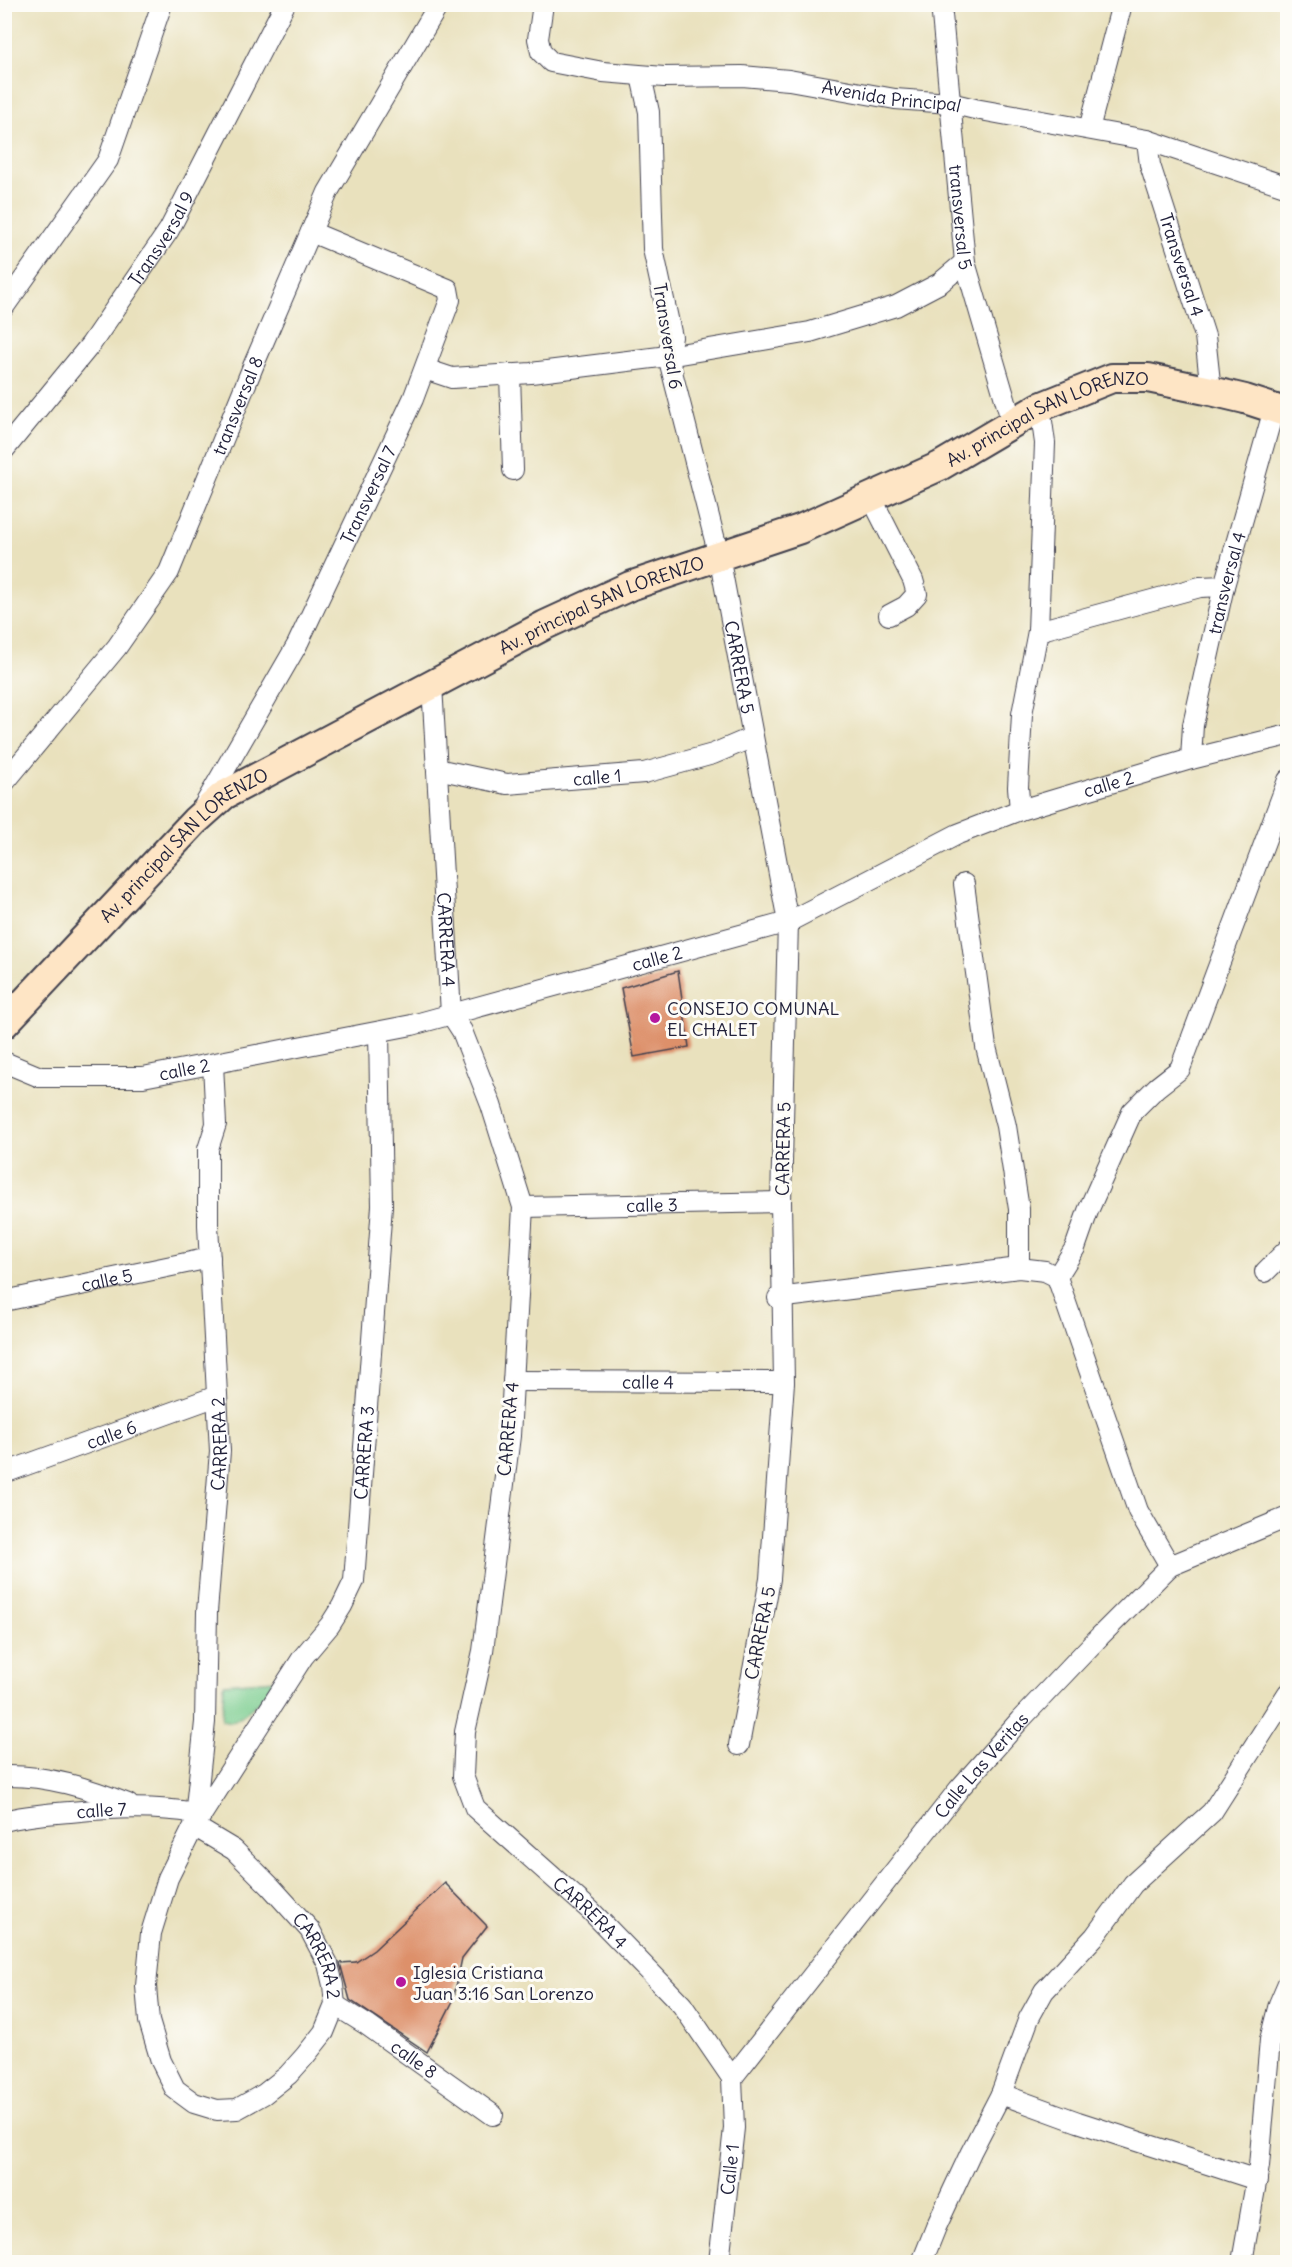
<svg xmlns="http://www.w3.org/2000/svg" width="1292" height="2267" viewBox="0 0 1292 2267" font-family="Delius,sans-serif">
<style>
.green{fill:#7bcd90;stroke:#4e7866;stroke-width:1.5}
.building{fill:#dd906b}
.lines{fill:none;stroke-linecap:round;stroke-linejoin:round}
.minor-casing{stroke:#403f4e;stroke-width:22}
.secondary-casing{stroke:#403f4e;stroke-width:32}
.minor{stroke:#fff;stroke-width:20}
.secondary{stroke:#fee5c5;stroke-width:28}
.poi-dot{fill:#b5179e;stroke:#fdfcf7;stroke-width:2}
.labels{text-anchor:middle;dominant-baseline:central;stroke-width:6;stroke-linejoin:round;paint-order:stroke}
.street-label{font-size:18px;fill:#22223b;stroke:#fdfcf7}
.poi-label{font-size:18px;fill:#22223b;stroke:#fdfcf7;text-anchor:start}
</style>
<rect width="100%" height="100%" fill="#fdfcf7"/>
<filter id="ink" filterUnits="userSpaceOnUse"><feTurbulence type="fractalNoise" baseFrequency=".0167" numOctaves="2"/><feDisplacementMap in="SourceGraphic" scale="12" xChannelSelector="R" yChannelSelector="G"/><feConvolveMatrix kernelMatrix="1 2 1 2 8 2 1 2 1" color-interpolation-filters="sRGB"/></filter>
<filter id="wash" filterUnits="userSpaceOnUse"><feTurbulence type="fractalNoise" baseFrequency=".008" numOctaves="4" result="noise"/><feDisplacementMap in="SourceGraphic" scale="24" xChannelSelector="R" yChannelSelector="G"/><feGaussianBlur stdDeviation="1.35" result="paint"/><feColorMatrix in="noise" values="0 0 0 0 0 0 0 0 0 0 0 0 0 0 0 0 0 1.4 0 .05"/><feComposite in="paint" operator="in"/></filter>
<g filter="url(#wash)">
<rect width="100%" height="100%" fill="#e9e1bd"/>
<path class="green" d="M276 1680 279 1682C265 1697 249 1713 231 1722L222 1720 224 1684Z"/>
<g id="blocks">
<path class="building" d="M678 971 689 1047 634 1057 621 988Z
M445 1883 487 1926 462 1958 453 2001 427 2052 350 2000 340 1963 356 1962 374 1950Z"/>
</g>
</g>
<g filter="url(#ink)">
<use href="#blocks" fill-opacity="0" stroke="#403f4e" stroke-width="1.5"/>
<g class="lines">
<g class="minor-casing">
<g id="minor">
<path id="s1" d="M543 4 538 39 541 52 551 62 603 72 664 77 742 76 789 80 895 99 950 103 975 109 1147 140 1288 187"/>
<path id="s2" d="M941 4 965 262 1012 423"/>
<path id="s3" d="M641 76 649 112 653 249 672 337 668 356 719 556 788 922 781 1202 784 1382 770 1579 739 1745"/>
<path d="M1089 129 1122 4"/>
<path id="s4" d="M1147 140 1150 165 1205 336 1211 391"/>
<path d="M4 307 108 160 162 4"/>
<path d="M425 369 452 378 531 373 668 356 810 332 896 306 940 283 965 262"/>
<path d="M510 374 513 470"/>
<path id="s5" d="M4 450 91 344 169 230 285 4"/>
<path d="M871 497 913 580 917 594 906 606 889 615"/>
<path d="M1038 631 1200 587 1224 586"/>
<path id="s6" d="M432 685 451 1014 462 1031 491 1105 523 1207 510 1436 483 1651 465 1732 463 1776 475 1808 590 1910 682 2005 732 2078"/>
<path id="s7" d="M1191 759 1193 725 1224 586 1274 409"/>
<path id="s8" d="M437 769 507 784 644 773 713 754 753 737"/>
<path id="s9" d="M4 783 117 647 169 572 254 364 328 192 439 4"/>
<path id="s10" d="M205 804 297 645 413 399 450 300 448 289 311 232"/>
<path d="M1020 810 1018 787 1022 714 1038 631 1045 443 1040 407"/>
<path d="M964 884 986 1047 1006 1126 1019 1209V1268"/>
<path id="s11" d="M4 1062 40 1077H143L412 1025 788 922 958 834 1020 810 1191 759 1288 735"/>
<path id="s12" d="M523 1207 781 1202"/>
<path d="M1265 1272 1288 1249"/>
<path d="M1057 1277 1075 1248 1088 1211 1132 1112 1157 1087 1180 1069 1288 780"/>
<path d="M778 1298 1019 1268 1045 1271 1057 1277 1138 1511 1170 1566"/>
<path id="s13" d="M4 1301 210 1258"/>
<path id="s14" d="M513 1381 784 1382"/>
<path id="s15" d="M4 1473 217 1396"/>
<path d="M4 1776C47 1775 88 1788 128 1804"/>
<path id="s16" d="M4 1821C26 1815 47 1814 70 1812 114 1808 152 1806 196 1813"/>
<path id="s17" d="M197 1822 303 1657 330 1625 342 1606 354 1581 382 1206 379 1032"/>
<path id="s18" d="M194 1826 234 1850 271 1887 310 1930 328 1964 333 1985 335 2005 324 2032 305 2056 288 2075 264 2094 237 2109 217 2110 194 2103 175 2089 161 2061 149 2021 146 1986 151 1933 168 1878 194 1826 205 1722 207 1612 220 1451 208 1225V1149L216 1124 213 1064"/>
<path id="s19" d="M335 2005 367 2025 493 2115"/>
<path id="s20" d="M732 2078 959 1789 1020 1720 1100 1636 1170 1566 1288 1517"/>
<path d="M1001 2094 1078 2122 1257 2180"/>
<path id="s21" d="M719 2262 734 2128 732 2078"/>
<path d="M922 2262 936 2227 971 2152 1001 2094 1029 2018 1044 1991 1095 1936 1133 1884 1212 1812 1288 1693"/>
<path d="M1242 2262 1259 2166 1270 2040 1279 2004 1288 1983"/>
</g>
</g>
<g class="secondary-casing">
<g id="secondary">
<path id="s22" d="M4 1024 195 821 224 795 545 625 630 586 800 529 940 466 1040 407 1112 378H1148L1211 391 1245 399 1288 413"/>
</g>
</g>
<use href="#minor" class="minor"/>
<use href="#secondary" class="secondary"/>
</g>
</g>
<g class="poi-dot">
<circle cx="655" cy="1018" r="6"/>
<circle cx="401" cy="1982" r="6"/>
</g>
<g class="labels">
<g class="street-label">
<text stroke="none"><textPath href="#s1" startOffset="406">Avenida Principal</textPath></text>
<text stroke="none"><textPath href="#s2" startOffset="214">transversal 5</textPath></text>
<text stroke="none"><textPath href="#s5" startOffset="264">Transversal 9</textPath></text>
<text stroke="none"><textPath href="#s4" startOffset="130">Transversal 4</textPath></text>
<text transform="translate(668 336) rotate(81)">Transversal 6</text>
<text stroke="none"><textPath href="#s9" startOffset="448">transversal 8</textPath></text>
<text stroke="none"><textPath href="#s22" startOffset="1227">Av. principal SAN LORENZO</textPath></text>
<text stroke="none"><textPath href="#s10" startOffset="350">Transversal 7</textPath></text>
<text stroke="none"><textPath href="#s7" startOffset="180">transversal 4</textPath></text>
<text stroke="none"><textPath href="#s22" startOffset="741">Av. principal SAN LORENZO</textPath></text>
<text stroke="none"><textPath href="#s3" startOffset="603">CARRERA 5</textPath></text>
<text stroke="none"><textPath href="#s8" startOffset="162">calle 1</textPath></text>
<text stroke="none"><textPath href="#s11" startOffset="1156">calle 2</textPath></text>
<text stroke="none"><textPath href="#s22" startOffset="255">Av. principal SAN LORENZO</textPath></text>
<text stroke="none"><textPath href="#s6" startOffset="255">CARRERA 4</textPath></text>
<text stroke="none"><textPath href="#s11" startOffset="670">calle 2</textPath></text>
<text stroke="none"><textPath href="#s11" startOffset="184">calle 2</textPath></text>
<text transform="translate(783 1149) rotate(-89)">CARRERA 5</text>
<text stroke="none"><textPath href="#s12" startOffset="129">calle 3</textPath></text>
<text stroke="none"><textPath href="#s13" startOffset="105">calle 5</textPath></text>
<text stroke="none"><textPath href="#s14" startOffset="135">calle 4</textPath></text>
<text transform="translate(508 1429) rotate(-85)">CARRERA 4</text>
<text stroke="none"><textPath href="#s15" startOffset="114">calle 6</textPath></text>
<text stroke="none"><textPath href="#s18" startOffset="1112">CARRERA 2</textPath></text>
<text stroke="none"><textPath href="#s17" startOffset="417">CARRERA 3</textPath></text>
<text transform="translate(760 1633) rotate(-79)">CARRERA 5</text>
<text stroke="none"><textPath href="#s20" startOffset="400">Calle Las Veritas</textPath></text>
<text stroke="none"><textPath href="#s16" startOffset="98">calle 7</textPath></text>
<text stroke="none"><textPath href="#s6" startOffset="1299">CARRERA 4</textPath></text>
<text stroke="none"><textPath href="#s18" startOffset="184">CARRERA 2</textPath></text>
<text stroke="none"><textPath href="#s19" startOffset="96">calle 8</textPath></text>
<text stroke="none"><textPath href="#s21" startOffset="93">Calle 1</textPath></text>
</g>
<g class="poi-label">
<text x="667" y="1008">CONSEJO COMUNAL<tspan x="667" dy="21">EL CHALET</tspan></text>
<text x="413" y="1972">Iglesia Cristiana<tspan x="413" dy="21">Juan 3:16 San Lorenzo</tspan></text>
</g>
</g>
<rect width="1292" height="2267" fill="none" stroke="#fdfcf7" stroke-width="24"/>
</svg>
